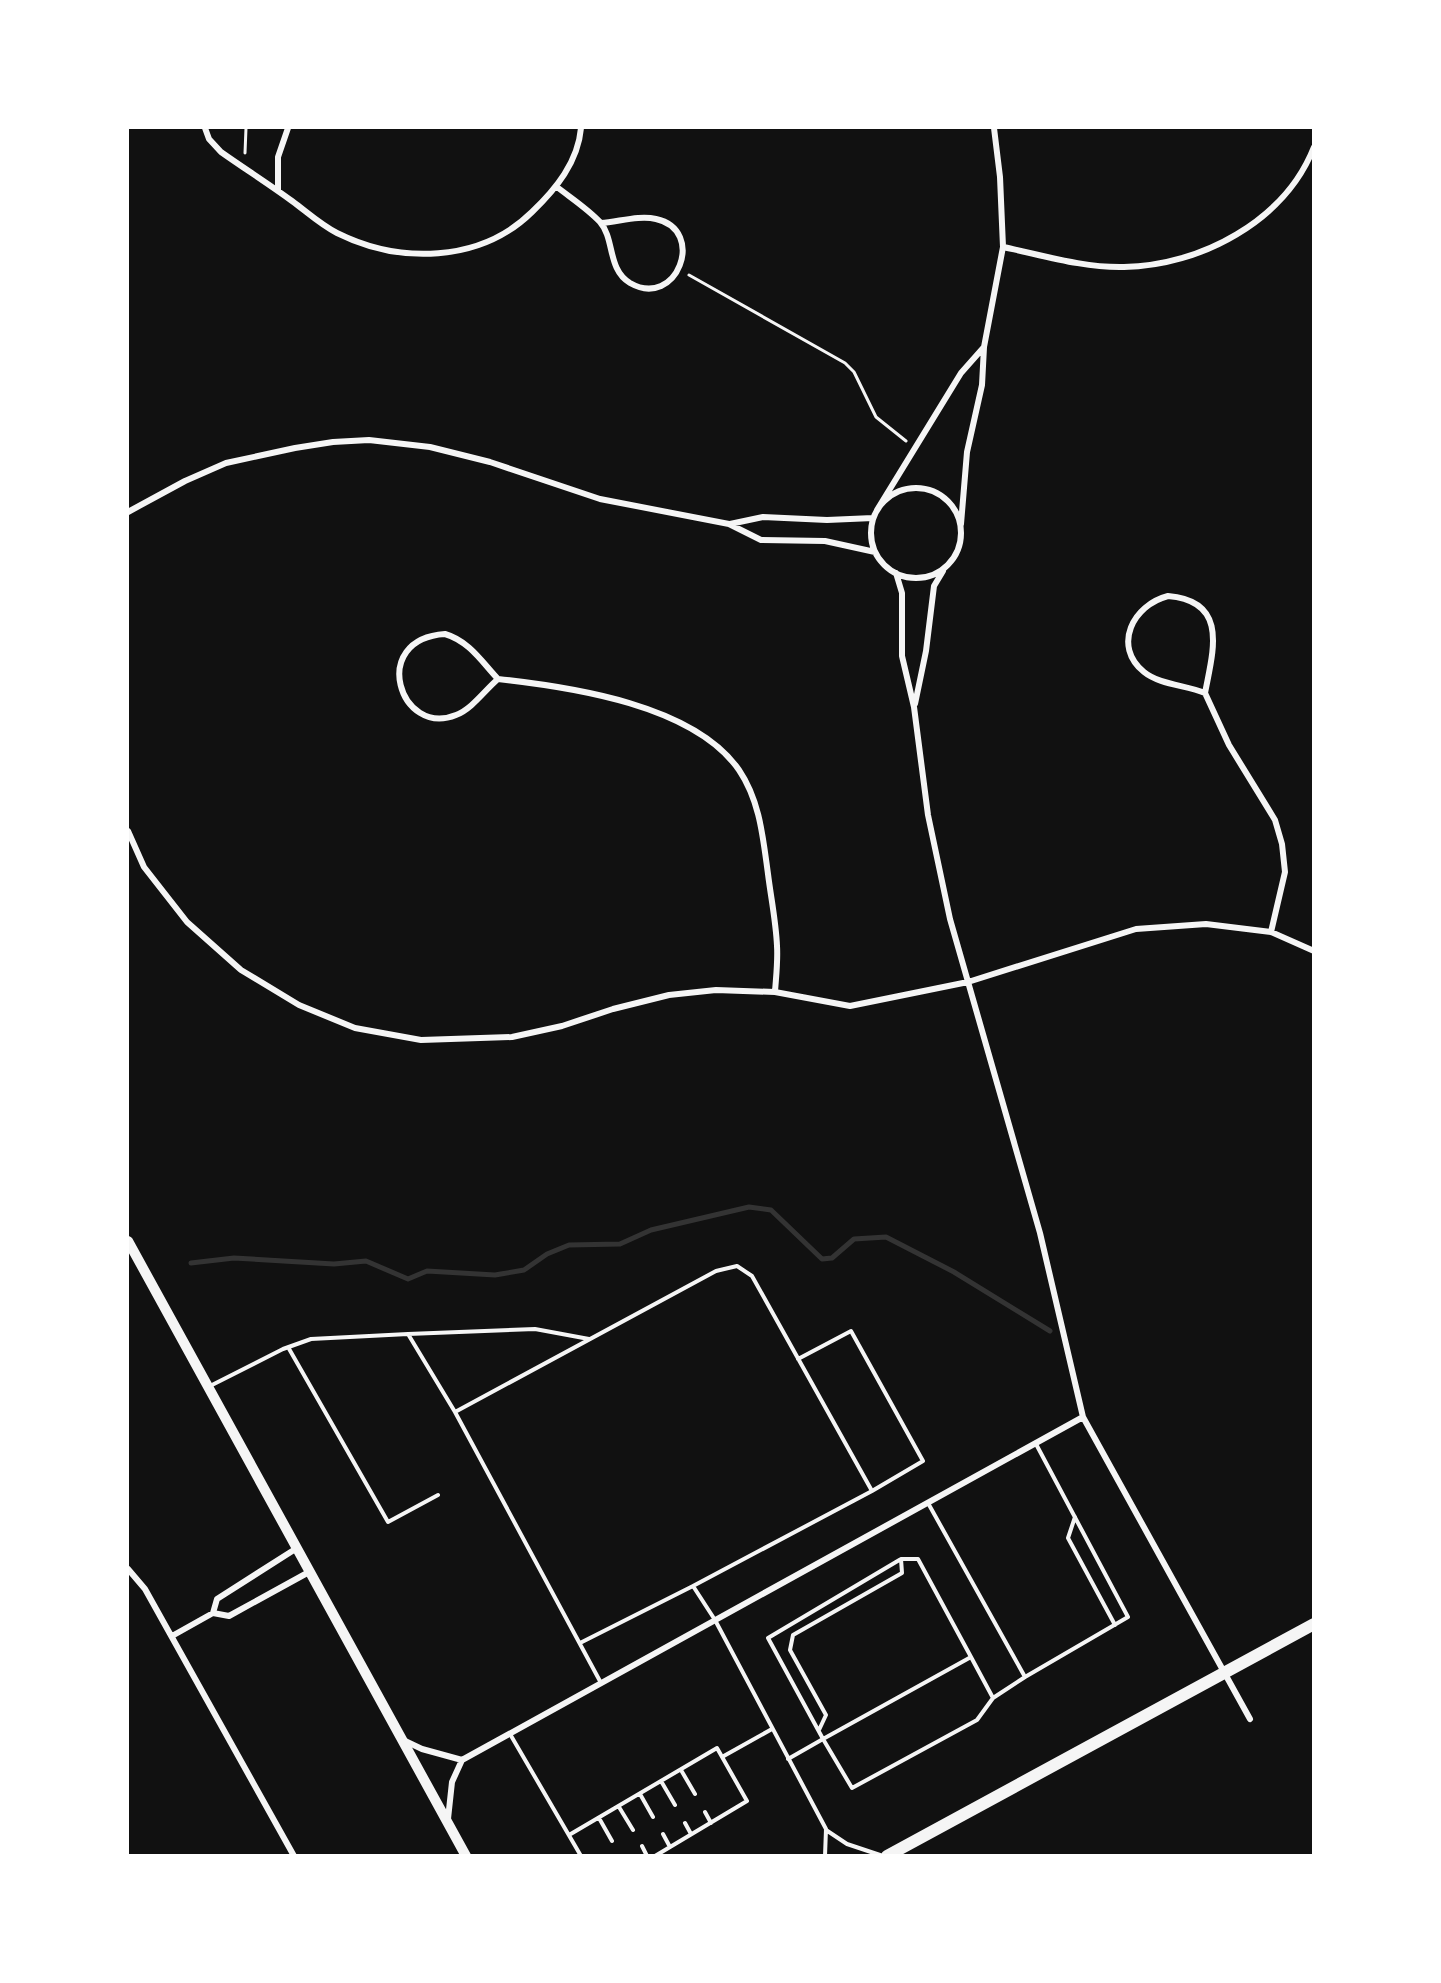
<svg xmlns="http://www.w3.org/2000/svg" width="1441" height="1983" viewBox="0 0 1441 1983" font-family="'DejaVu Sans',sans-serif">
<style>
.lines{fill:none;stroke-linecap:round;stroke-linejoin:round}
.stream{stroke:#333;stroke-width:5}
.path{stroke:#f5f5f5;stroke-width:3}
.service{stroke:#f5f5f5;stroke-width:4}
.minor{stroke:#f5f5f5;stroke-width:6}
.tertiary{stroke:#f5f5f5;stroke-width:10}
.primary{stroke:#f5f5f5;stroke-width:12}
</style>
<rect width="100%" height="100%" fill="#111"/>
<g class="lines">
<path class="stream" d="M191 1263 234 1258 334 1264 366 1261 408 1279 427 1271 495 1275 524 1270 547 1254 569 1245 620 1244 651 1230 749 1207 771 1210 822 1259 832 1258 854 1239 886 1237 954 1272 1050 1331"/>
<path class="path" d="M245 153 246 128
M689 275 845 363 854 372 876 417 906 441"/>
<path class="service" d="M288 1347 388 1522 438 1495
M798 1359 851 1331 923 1461 872 1491
M210 1386 283 1349 311 1339 408 1334
M455 1412 408 1334 535 1329 589 1339
M928 1503 1025 1677 1128 1617 1036 1444
M1075 1517 1068 1538 1115 1625
M580 1643 693 1586
M601 1683 455 1412 716 1271 737 1266 752 1276 872 1491 693 1586 715 1620 826 1829 825 1856
M993 1698 971 1657 823 1739 852 1788 977 1720 993 1698 1025 1677
M819 1730 826 1715 790 1650 793 1635 902 1573 901 1559
M510 1734 581 1856
M722 1757 772 1729
M788 1759 823 1739 768 1638 901 1559H918L971 1657
M681 1770 695 1794
M661 1781 675 1805
M640 1794 653 1817
M619 1807 633 1830
M705 1812 711 1823
M599 1818 612 1841
M685 1823 691 1834
M826 1830 847 1844 883 1856
M663 1834 670 1847
M569 1835 717 1748 747 1801 655 1856
M642 1846 647 1856"/>
<path class="minor" d="M205 128 209 139 221 152C245 169 269 184 292 201 307 212 321 225 337 233 399 264 480 263 532 212 556 189 578 162 581 128
M557 187C571 198 588 209 600 222 615 239 607 269 630 283 677 310 707 230 656 219 639 215 618 222 601 223
M278 191V157L288 128
M1003 247C1042 255 1083 268 1124 267 1200 266 1285 221 1314 147
M984 347 1003 247 1000 177 994 128
M871 533a45 45 0 1 1 90 0a45 45 0 1 1-90 0Z
M877 510 961 373 984 347 982 385 967 452 961 524
M128 512 185 481 226 463 295 448 333 442 369 440 430 447 490 462 600 499 729 524 761 540 825 541 875 552
M730 524 763 517 827 520 873 518
M896 573 902 593V656L914 707 928 815 950 919 1040 1233 1083 1417 1250 1719
M1168 596C1229 601 1213 651 1205 693 1186 685 1160 685 1144 672 1112 646 1133 605 1168 596Z
M445 634C469 641 482 662 498 679 485 690 472 709 456 715 400 738 368 639 445 634Z
M498 679C572 687 694 705 739 770 760 801 763 838 768 874 771 898 776 922 777 946 778 961 776 977 775 992
M1205 693 1229 745 1275 820 1282 844 1285 872 1271 932
M915 704 926 651 934 586 943 571
M128 831 144 867 187 922 241 970 299 1005 355 1028 421 1040 512 1037 562 1026 613 1009 669 995 716 990 775 992 850 1006 968 982 1136 929 1206 924 1271 932 1314 951
M128 1569 145 1589 294 1856
M213 1613 217 1599 297 1548
M172 1636 213 1613 229 1616 309 1572
M403 1740 422 1749 462 1760
M448 1819 452 1782 462 1760 1083 1417"/>
<path class="tertiary" d="M128 1241 466 1856"/>
<path class="primary" d="M887 1856 1314 1624"/>
</g>
<rect width="1441" height="1983" fill="none" stroke="#ffffff" stroke-width="258"/>
</svg>
